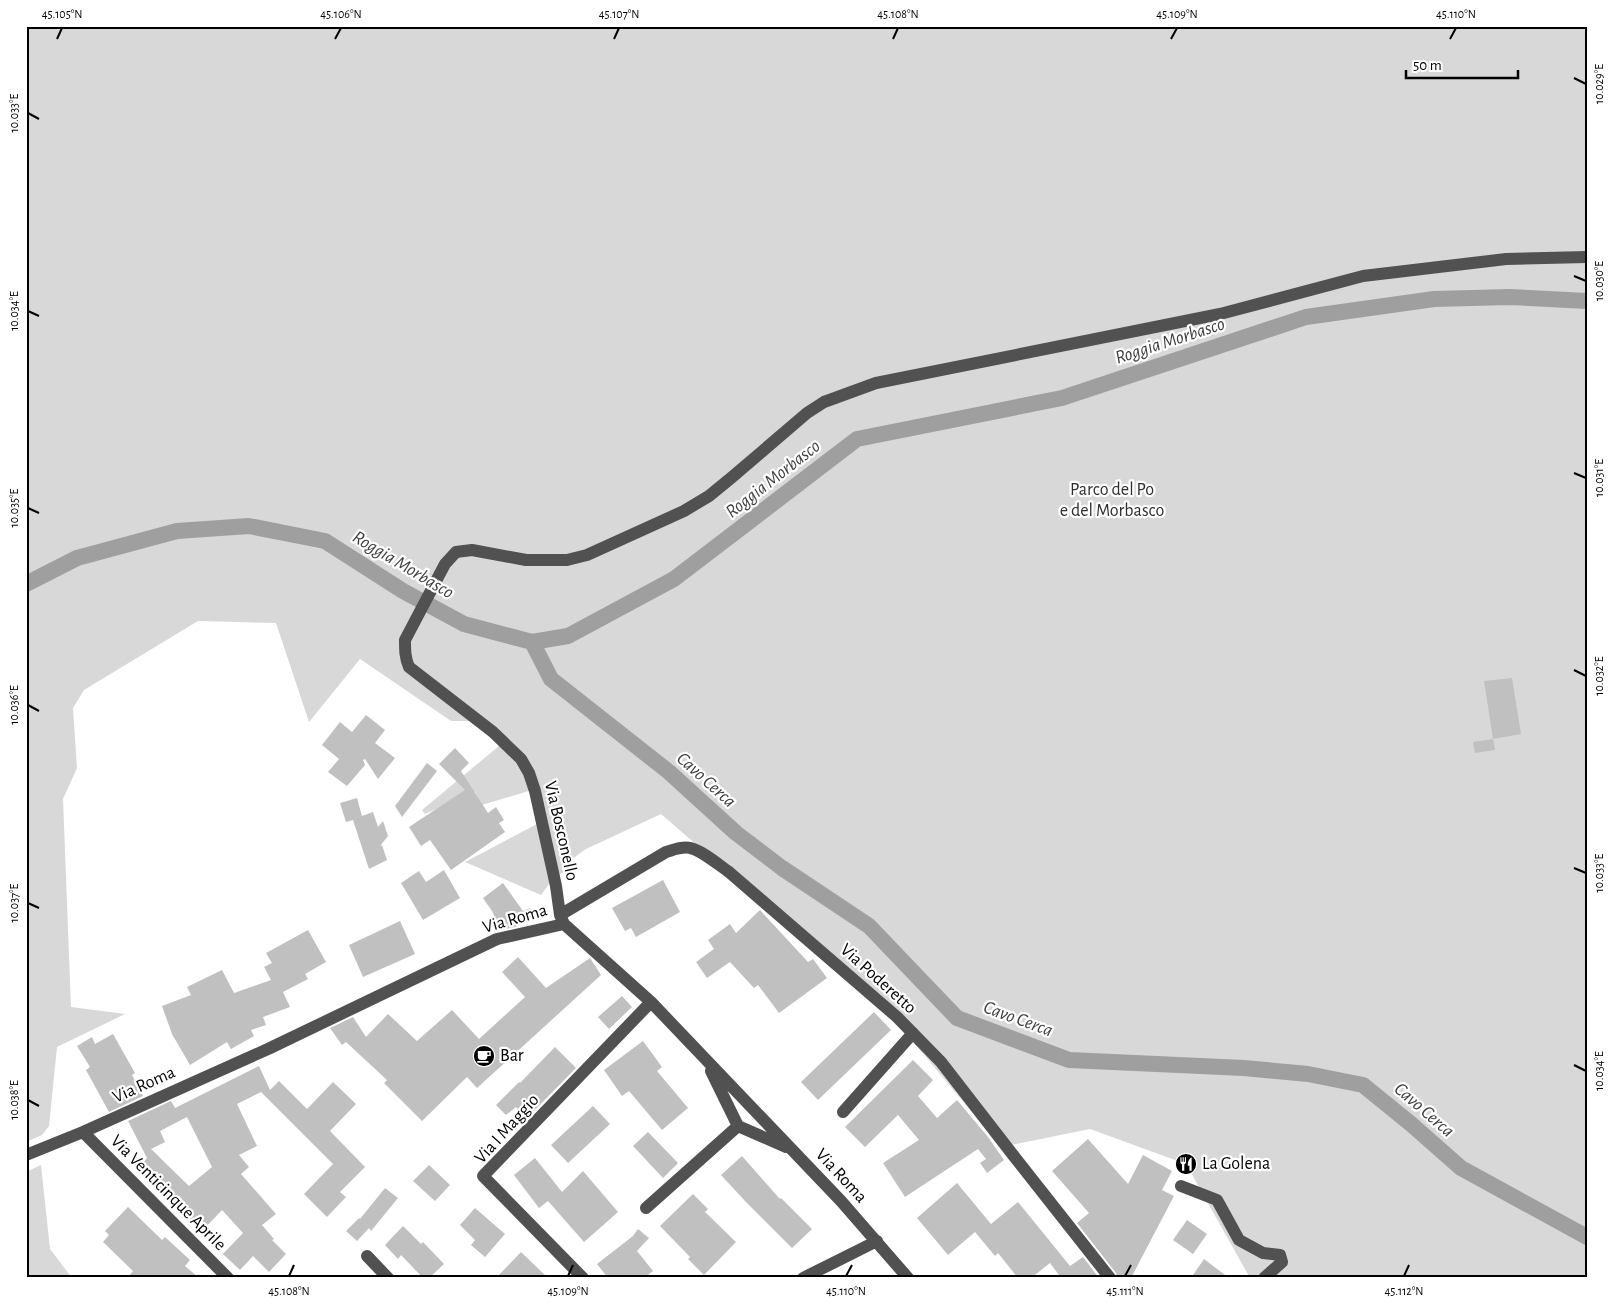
<svg xmlns="http://www.w3.org/2000/svg" width="1613" height="1304" viewBox="0 0 1613 1304" font-family="'Alegreya Sans',sans-serif">
<style>
.green{fill:#d8d8d8}
.lines{fill:none;stroke-linecap:round;stroke-linejoin:round}
.canal{stroke:#9f9f9f;stroke-width:16}
.building{fill:#c0c0c0;fill-rule:evenodd}
.minor{stroke:#515151;stroke-width:12}
.ticks{fill:none;stroke:#000;stroke-width:2}
.labels{text-anchor:middle;dominant-baseline:central;stroke-width:4.5;stroke-linejoin:round;paint-order:stroke}
.park-label{font-size:18px;fill:#2f2f2f;stroke:#fff}
.street-label{font-size:18px;fill:#000;stroke:#fff}
.poi-label{font-size:18px;fill:#000;stroke:#fff;text-anchor:start}
.water-label{font-size:19px;font-style:italic;fill:#404040;stroke:#fff}
.neatline{fill:none;stroke:#000;stroke-width:2}
.ticks-label{font-size:12px;text-anchor:middle;fill:#000}
</style>
<rect width="100%" height="100%" fill="#fff"/>
<path class="green" d="M26 26H1587V1278H1250L1186 1164 1090 1129 1001 1147 886 1009 661 814 586 849 572 859 564 872 554 877 541 895 465 862 539 823 532 790 482 805 475 792 425 814 422 810 505 741 477 721H451L360 659 309 722 276 623 198 621 84 690 73 708 77 768 63 799 71 1007 125 1014 57 1047 49 1126 42 1135 26 1142Z
M41 1165 50 1249 72 1278H26V1172Z"/>
<g class="lines">
<path class="canal" d="M26 584 77 558 177 531 249 526 325 541 403 591 464 624 532 642 568 636 674 579 857 439 1062 398 1306 317 1434 299 1510 297 1587 301
M532 642 551 679 669 772 736 833 782 868 869 926 957 1018 1069 1060 1244 1068 1308 1074 1363 1085 1411 1124 1461 1168 1587 1237"/>
</g>
<path class="building" d="M1512 678 1521 734 1493 739 1484 681Z
M366 715 385 730 375 743 395 758 378 779 365 759 363 760 365 765 347 786 328 772 339 759 322 745 340 722 352 732Z
M1493 739 1495 750 1475 753 1473 742Z
M455 748 469 763 461 771 488 813 496 807 504 820 499 823 505 832 451 870 430 840 421 846 409 827 465 790 439 764Z
M427 763 437 771 402 817 395 806Z
M357 798 362 816 373 812 378 827 383 821 388 836 380 846 382 845 387 860 369 869 353 820 346 822 340 803Z
M444 870 460 898 423 920 401 883 419 871 426 882Z
M663 880 680 912 636 937 631 928 625 931 612 908Z
M503 883 523 911 530 908 535 918 515 927 501 930 492 911 483 898Z
M760 910 808 962 813 959 827 978 779 1013 758 985 754 988 730 962 707 978 696 962 714 949 708 940 730 924 736 933Z
M400 921 415 954 363 977 349 945Z
M308 930 326 962 305 974 308 979 283 992 290 1007 263 1017 266 1025 251 1030 254 1036 231 1049 227 1042 190 1065 172 1034 162 1006 191 995 187 987 222 970 234 993 271 980 264 967 272 963 266 953Z
M518 957 546 988 590 958 601 975 477 1088 467 1077 422 1121 384 1083 387 1080 346 1042 342 1045 330 1028 353 1017 366 1037 388 1014 417 1041 452 1010 479 1039 525 997 502 972Z
M622 996 632 1007 609 1029 598 1017Z
M874 1012 891 1030 818 1100 801 1082Z
M113 1034 135 1073 132 1075 143 1096 109 1112 86 1070 90 1067 77 1046 92 1037 95 1044Z
M643 1041 662 1067 657 1071 688 1108 662 1130 629 1091 622 1096 604 1070Z
M555 1047 576 1068 526 1119 516 1107 506 1115 496 1105 519 1082 520 1083Z
M913 1060 933 1080 918 1096 937 1118 957 1100 988 1137 1004 1160 987 1173 980 1163 986 1159 978 1149 905 1197 883 1163 919 1140 898 1115 865 1147 845 1127Z
M259 1066 270 1090 279 1081 307 1109 333 1082 356 1104 330 1131 365 1167 340 1192 346 1197 327 1217 304 1194 333 1164 261 1092 237 1104 257 1146 239 1155 249 1167 241 1174 276 1214 262 1225 274 1239 272 1240 286 1254 269 1272 253 1256 240 1270 223 1254 243 1233 222 1210 202 1231 156 1186 155 1188 136 1170 147 1158 128 1121 171 1101 175 1108ZM187 1117 212 1167 189 1186 151 1149 165 1142 160 1131Z
M593 1106 610 1124 568 1163 551 1145Z
M648 1132 678 1163 663 1178 633 1146Z
M1088 1139 1128 1184 1143 1155 1172 1171 1162 1190 1174 1196 1131 1278H1118L1116 1273 1077 1223 1089 1213 1052 1171Z
M742 1156 780 1199 781 1198 812 1229 792 1248 746 1202 721 1175Z
M535 1158 562 1192 583 1171 618 1212 584 1242 548 1201 539 1208 514 1175Z
M429 1165 450 1185 435 1201 413 1181Z
M957 1183 991 1224 1018 1202 1070 1266 1083 1257 1099 1278H1055L1059 1275 1050 1263 1031 1278H1018L998 1253 995 1256 975 1232 948 1255 917 1218Z
M385 1188 398 1198 371 1231 369 1228 357 1241 346 1231 359 1218 360 1219Z
M693 1194 708 1209 705 1212 736 1242 704 1275 688 1259 690 1257 660 1226Z
M128 1207 162 1240 165 1237 190 1260 185 1266 199 1278H127L133 1271 103 1242 109 1235 105 1231Z
M475 1208 505 1234 485 1257 471 1245 475 1240 460 1225Z
M1187 1220 1207 1234 1193 1254 1173 1240Z
M403 1226 421 1244 423 1242 444 1264 429 1278H423L401 1255 398 1259 385 1245Z
M638 1229 649 1238 637 1251 653 1271 644 1278H608L597 1264 633 1236Z
M521 1252 548 1278H496Z
M1204 1259 1229 1278H1191Z"/>
<g class="lines">
<path class="minor" d="M560 915 666 852C673 850 682 846 690 848 701 850 719 865 729 872L897 1017 941 1062 1013 1155 1110 1278
M564 924 560 915 556 886 535 791 529 773 521 759 493 732 409 667C405 658 405 650 405 640L445 564 456 552 472 550 526 560H567L587 555 684 511 709 496 731 478 807 413 824 402 876 383 1220 314 1363 276 1506 259 1587 257
M711 1071 738 1126
M843 1112 913 1033
M83 1132 228 1278
M26 1155 83 1132 268 1049 497 939 564 924 651 1002 841 1201 908 1278
M1181 1186 1217 1200 1239 1240 1263 1253 1280 1255 1282 1262 1264 1278
M646 1208 738 1126 786 1147
M367 1256 388 1278
M583 1278 483 1176 651 1002
M803 1278 877 1241"/>
</g>
<path class="ticks" d="M57 39 62 28M335 39 341 28M614 39 619 28M893 39 898 28M1171 39 1177 28M1450 39 1456 28M1574 78 1586 84M28 113 39 119M1574 276 1586 281M28 311 39 316M1574 473 1586 478M28 508 39 513M1574 670 1586 676M28 705 39 711M1574 868 1586 873M28 903 39 908M1574 1065 1586 1071M28 1100 39 1106M289 1276 294 1265M568 1276 573 1265M846 1276 852 1265M1125 1276 1131 1265M1404 1276 1409 1265"/>
<defs>
<g id="cafe-disc" transform="scale(1.125)"><circle r="9.5" fill="#000" stroke="#fff"/><path d="M-5.5-4.5H6V0H3Q3 3.5 0 3.5H-2.5Q-5.5 3.5-5.5 0ZM3-3.2v2h1.7v-2ZM-6 4.5H4V6H-6Z" fill="#fff"/></g>
<g id="restaurant-disc" transform="scale(1.125)"><circle r="9.5" fill="#000" stroke="#fff"/><path d="M-5-6h1v4h1v-4h1v4h1v-4h1v5L-1.5 .5V6h-2V.5L-5-1ZM5-6V6H3V1.5H1.5Q1.5-4 5-6Z" fill="#fff"/></g>
</defs>
<g fill-rule="evenodd">
<use href="#cafe-disc" x="484" y="1056"/>
<use href="#restaurant-disc" x="1186" y="1164"/>
</g>
<g class="labels">
<g class="park-label">
<text x="1112" y="490">Parco del Po<tspan x="1112" dy="21">e del Morbasco</tspan></text>
</g>
<g class="street-label">
<text transform="translate(561 831) rotate(77)">Via Bosconello</text>
<text transform="translate(515 919) rotate(-16)">Via Roma</text>
<text transform="translate(878 979) rotate(42)">Via Poderetto</text>
<text transform="translate(144 1085) rotate(-24)">Via Roma</text>
<text transform="translate(507 1129) rotate(-48)">Via I Maggio</text>
<text transform="translate(841 1176) rotate(47)">Via Roma</text>
<text transform="translate(168 1193) rotate(45)">Via Venticinque Aprile</text>
</g>
<g class="poi-label">
<text x="500" y="1056">Bar</text>
<text x="1202" y="1164">La Golena</text>
</g>
<g class="water-label">
<text transform="translate(1170 341) rotate(-18)">Roggia Morbasco</text>
<text transform="translate(773 479) rotate(-38)">Roggia Morbasco</text>
<text transform="translate(403 565) rotate(31)">Roggia Morbasco</text>
<text transform="translate(706 780) rotate(42)">Cavo Cerca</text>
<text transform="translate(1018 1019) rotate(20)">Cavo Cerca</text>
<text transform="translate(1424 1110) rotate(41)">Cavo Cerca</text>
</g>
</g>
<rect width="1613" height="1304" fill="none" stroke="#ffffff" stroke-width="55"/>
<path d="M1406 70v8h112v-8" fill="none" stroke="#000000" stroke-width="2.5"/>
<text x="1413" y="70" font-size="15" fill="#000000" stroke="#ffffff" stroke-width="4" paint-order="stroke">50 m</text>
<rect x="28" y="28" width="1558" height="1248" class="neatline"/>
<g class="ticks-label">
<text x="62" y="18">45.105°N</text>
<text x="341" y="18">45.106°N</text>
<text x="619" y="18">45.107°N</text>
<text x="898" y="18">45.108°N</text>
<text x="1177" y="18">45.109°N</text>
<text x="1456" y="18">45.110°N</text>
<text transform="translate(1599 84) rotate(-90)" y="4">10.029°E</text>
<text transform="translate(14 113) rotate(-90)" y="4">10.033°E</text>
<text transform="translate(1599 281) rotate(-90)" y="4">10.030°E</text>
<text transform="translate(14 311) rotate(-90)" y="4">10.034°E</text>
<text transform="translate(1599 478) rotate(-90)" y="4">10.031°E</text>
<text transform="translate(14 508) rotate(-90)" y="4">10.035°E</text>
<text transform="translate(1599 676) rotate(-90)" y="4">10.032°E</text>
<text transform="translate(14 705) rotate(-90)" y="4">10.036°E</text>
<text transform="translate(1599 873) rotate(-90)" y="4">10.033°E</text>
<text transform="translate(14 903) rotate(-90)" y="4">10.037°E</text>
<text transform="translate(1599 1071) rotate(-90)" y="4">10.034°E</text>
<text transform="translate(14 1100) rotate(-90)" y="4">10.038°E</text>
<text x="289" y="1295">45.108°N</text>
<text x="568" y="1295">45.109°N</text>
<text x="846" y="1295">45.110°N</text>
<text x="1125" y="1295">45.111°N</text>
<text x="1404" y="1295">45.112°N</text>
</g>
</svg>
